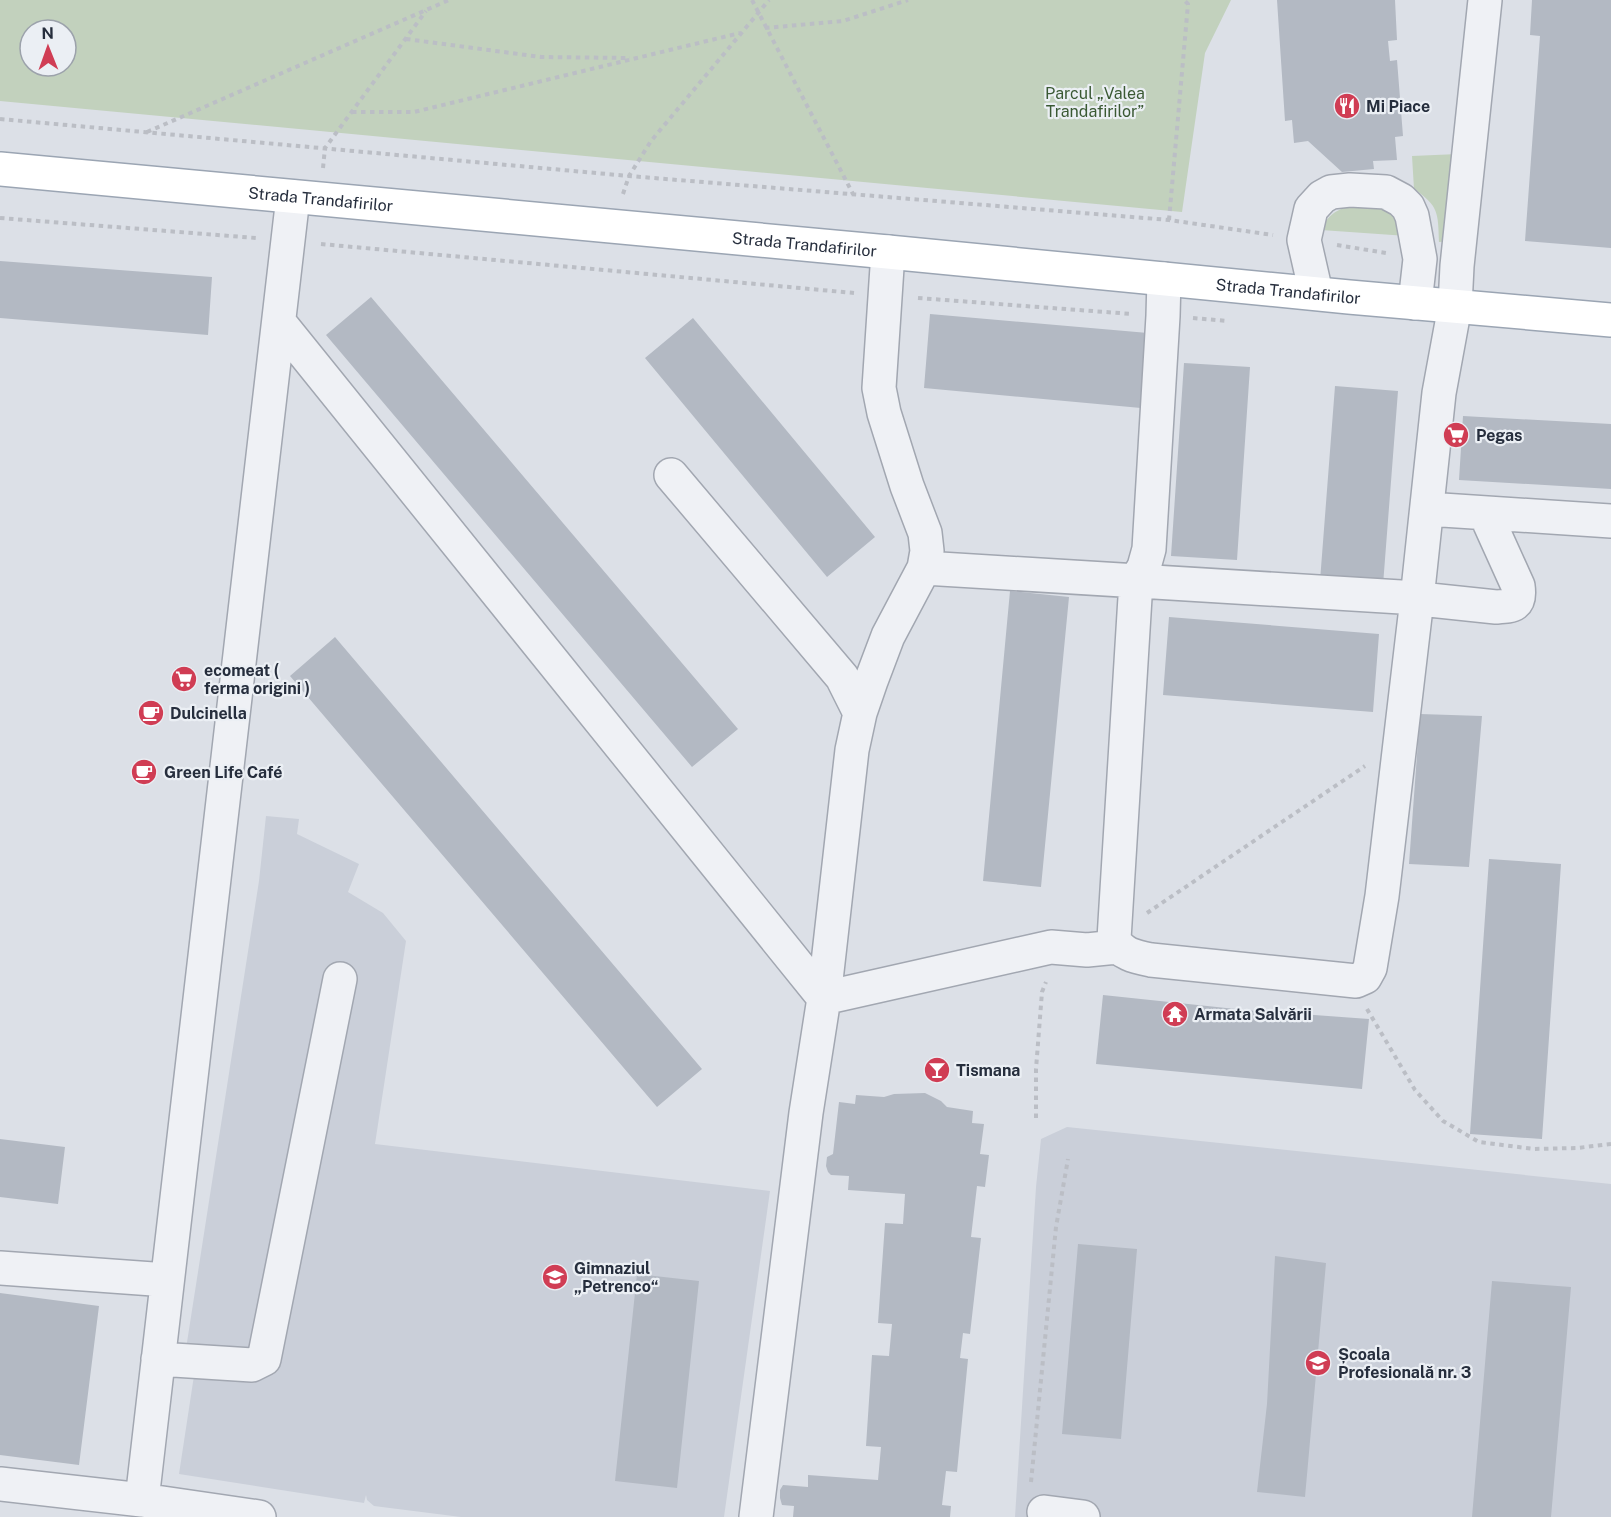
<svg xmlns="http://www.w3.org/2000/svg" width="1611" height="1517" viewBox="0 0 1611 1517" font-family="'Public Sans',sans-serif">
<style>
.built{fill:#cacfd9}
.green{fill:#c2d1bd;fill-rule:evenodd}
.building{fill:#b3b9c3}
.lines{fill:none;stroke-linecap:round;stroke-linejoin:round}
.minor-casing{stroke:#a2a7b1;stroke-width:36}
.major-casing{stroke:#9ba5b3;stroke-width:36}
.path{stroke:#bbbec5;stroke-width:4;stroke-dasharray:4.5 4.5;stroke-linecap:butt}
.minor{stroke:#eff1f5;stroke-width:33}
.major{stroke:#fff;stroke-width:33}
.labels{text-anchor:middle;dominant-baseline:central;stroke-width:4.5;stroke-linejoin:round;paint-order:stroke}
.park-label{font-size:16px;fill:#3a5933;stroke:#ebeff4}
.poi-label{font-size:16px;font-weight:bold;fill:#262e3d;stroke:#ebeff4;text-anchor:start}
.street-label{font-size:16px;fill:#262e3d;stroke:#ebeff4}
</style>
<rect width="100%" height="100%" fill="#dce0e7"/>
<path class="built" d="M266 816 299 819 297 834 359 864 348 892 383 913 406 941 375 1144 770 1191 724 1517H461L374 1506 367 1500 366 1495 364 1503 179 1474 195 1369 183 1368 259 881Z
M1067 1127 1611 1184V1517H1015L1036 1187 1041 1139Z"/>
<path class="green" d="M0 0H1231L1205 53 1182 212 0 101ZM30 30H66V66H30Z
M1458 154 1451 241 1439 242C1438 213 1439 206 1414 189L1412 156Z
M1359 204 1390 210 1407 236 1321 230C1329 212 1340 208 1359 204Z"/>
<path class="building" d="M1277 0H1395L1397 40 1388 41 1390 61 1397 60 1403 136 1395 137 1397 160 1373 161 1374 169 1342 172 1308 141 1294 143 1292 120 1285 121Z
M1532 0H1611V248L1525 241 1540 36 1530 35Z
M0 261 212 277 208 335 0 318Z
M371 297 738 729 692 767 326 335Z
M930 314 1148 333 1141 408 924 388Z
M693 318 875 537 827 577 645 358Z
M1184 363 1250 367 1237 560 1171 556Z
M1335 386 1398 391 1383 585 1320 581Z
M1463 416 1611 424V489L1459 480Z
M1010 591 1069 597 1041 887 983 881Z
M1169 617 1379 634 1373 712 1163 695Z
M335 637 702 1069 657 1107 290 676Z
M1420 714 1482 716 1469 867 1409 864Z
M1489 859 1561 864 1542 1139 1470 1134Z
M1103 995 1245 1010 1369 1019 1362 1089 1096 1064Z
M925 1093 941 1101 947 1107 973 1111 972 1123 984 1124 980 1154 989 1155 985 1187 977 1186 971 1237 981 1238 970 1334 963 1333 960 1358 968 1359 957 1472 946 1471 942 1505 951 1506 950 1517H793L794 1506 782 1505 780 1498V1490L783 1485 808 1487V1475L878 1480 881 1447 866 1446 872 1355 889 1356 892 1324 878 1323 885 1223 903 1224 905 1194 848 1190 849 1176 831 1175 828 1172 826 1166 827 1157 833 1154 839 1102 855 1104 856 1095 884 1097 894 1094Z
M0 1139 65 1147 58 1204 0 1197Z
M1078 1244 1137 1249 1121 1439 1062 1434Z
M1275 1256 1326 1263 1305 1497 1257 1492 1267 1404Z
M637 1274 699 1281 677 1488 615 1481Z
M1492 1281 1571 1287 1551 1517H1472Z
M0 1293 99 1306 79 1465 0 1455Z"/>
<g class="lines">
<g class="minor-casing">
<path id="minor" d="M1164 279 1163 316 1149 549 1144 567 1136 581 1114 939C1120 954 1136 957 1151 960L1356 981 1365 977 1370 968 1382 896 1417 599 1439 393 1455 306 1457 266 1485 0
M1316 293 1304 240 1311 209 1322 197 1331 192 1350 190 1386 192 1401 200 1408 207 1412 216 1420 259 1415 303
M279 322 824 998 1051 947 1087 950 1117 947
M671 475 842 677 860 713
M1427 509 1611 521
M924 568 1401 597 1496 607C1513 606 1521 606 1518 586L1485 513
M0 1268 167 1280
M158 1359 252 1365 264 1359 340 979
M0 1484 142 1500 259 1517
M142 1500 293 197
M1044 1512 1083 1517
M756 1517 806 1113 824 998 852 750 860 713 871 681 888 636 924 568 927 551 925 533 907 486 884 413 879 388 888 252"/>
</g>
<g class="major-casing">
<g id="major">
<path id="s1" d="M0 169 888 252 1349 297 1611 320"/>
</g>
</g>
<path class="path" d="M752 0 853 194
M765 28 843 21 908 0
M406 39 541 57 630 58
M352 112H414L740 33
M0 119 629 176 1169 220 1273 235
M147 132 449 0
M323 168 325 148 426 11
M623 194 629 176 651 141 769 0
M0 218 256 238
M1169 220 1188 4 1184 0
M321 244 854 293
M1337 245 1386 253
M918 298 1132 314
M1193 318 1228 321
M1147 913 1365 766
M1367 1009 1415 1090 1443 1121 1479 1142 1534 1149 1577 1148 1611 1144
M1036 1118V1069L1042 992 1046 982
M1031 1482 1056 1227 1068 1159"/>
<use href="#minor" class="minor"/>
<use href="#major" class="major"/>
</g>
<defs>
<g id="restaurant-disc" transform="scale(1.35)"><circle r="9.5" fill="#d03d54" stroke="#ebeff4"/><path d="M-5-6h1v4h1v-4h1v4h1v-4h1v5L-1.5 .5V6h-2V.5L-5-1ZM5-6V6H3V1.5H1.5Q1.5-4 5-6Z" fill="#fff"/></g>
<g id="supermarket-disc" transform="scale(1.35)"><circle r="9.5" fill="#d03d54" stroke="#ebeff4"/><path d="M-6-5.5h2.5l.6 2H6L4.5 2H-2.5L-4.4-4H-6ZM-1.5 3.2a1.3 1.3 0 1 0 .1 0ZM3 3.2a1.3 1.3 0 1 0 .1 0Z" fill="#fff"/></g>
<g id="cafe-disc" transform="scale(1.35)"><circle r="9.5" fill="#d03d54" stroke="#ebeff4"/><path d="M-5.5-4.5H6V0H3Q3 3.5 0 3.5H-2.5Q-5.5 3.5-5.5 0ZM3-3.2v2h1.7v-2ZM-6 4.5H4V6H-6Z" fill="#fff"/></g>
<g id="temple-disc" transform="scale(1.35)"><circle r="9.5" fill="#d03d54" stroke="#ebeff4"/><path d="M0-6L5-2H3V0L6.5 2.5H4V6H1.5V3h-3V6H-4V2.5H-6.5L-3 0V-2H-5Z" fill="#fff"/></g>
<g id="bar-disc" transform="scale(1.35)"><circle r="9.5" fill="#d03d54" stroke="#ebeff4"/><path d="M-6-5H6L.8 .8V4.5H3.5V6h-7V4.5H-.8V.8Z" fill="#fff"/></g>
<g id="school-disc" transform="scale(1.35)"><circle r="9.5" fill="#d03d54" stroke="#ebeff4"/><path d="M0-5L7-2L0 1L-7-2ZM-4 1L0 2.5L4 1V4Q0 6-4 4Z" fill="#fff"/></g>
</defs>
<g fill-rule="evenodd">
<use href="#restaurant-disc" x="1347" y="106"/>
<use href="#supermarket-disc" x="1456" y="435"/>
<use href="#supermarket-disc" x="184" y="679"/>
<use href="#cafe-disc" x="151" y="713"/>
<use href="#cafe-disc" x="144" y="772"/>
<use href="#temple-disc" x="1175" y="1014"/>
<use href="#bar-disc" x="937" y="1070"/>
<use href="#school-disc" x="555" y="1277"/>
<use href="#school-disc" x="1318" y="1363"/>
</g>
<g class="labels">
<g class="park-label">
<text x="1095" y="93">Parcul „Valea<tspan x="1095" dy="18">Trandafirilor”</tspan></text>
</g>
<g class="poi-label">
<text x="1366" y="106">Mi Piace</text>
<text x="1476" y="435">Pegas</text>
<text x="204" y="670">ecomeat (<tspan x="204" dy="18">ferma origini )</tspan></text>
<text x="170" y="713">Dulcinella</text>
<text x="164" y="772">Green Life Café</text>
<text x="1194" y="1014">Armata Salvării</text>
<text x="956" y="1070">Tismana</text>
<text x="574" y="1268">Gimnaziul<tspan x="574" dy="18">„Petrenco“</tspan></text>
<text x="1338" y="1354">Școala<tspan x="1338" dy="18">Profesională nr. 3</tspan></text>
</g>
<g class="street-label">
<text stroke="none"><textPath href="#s1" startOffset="322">Strada Trandafirilor</textPath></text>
<text stroke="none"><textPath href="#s1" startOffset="808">Strada Trandafirilor</textPath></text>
<text stroke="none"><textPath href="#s1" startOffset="1294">Strada Trandafirilor</textPath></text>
</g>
</g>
<g transform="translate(48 48) rotate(359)"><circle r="28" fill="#ebeff4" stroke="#9ca2ab" stroke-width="1.5"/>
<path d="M0-4.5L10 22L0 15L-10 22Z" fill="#d03d54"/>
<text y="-9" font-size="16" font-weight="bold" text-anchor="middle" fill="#262e3d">N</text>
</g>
</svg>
